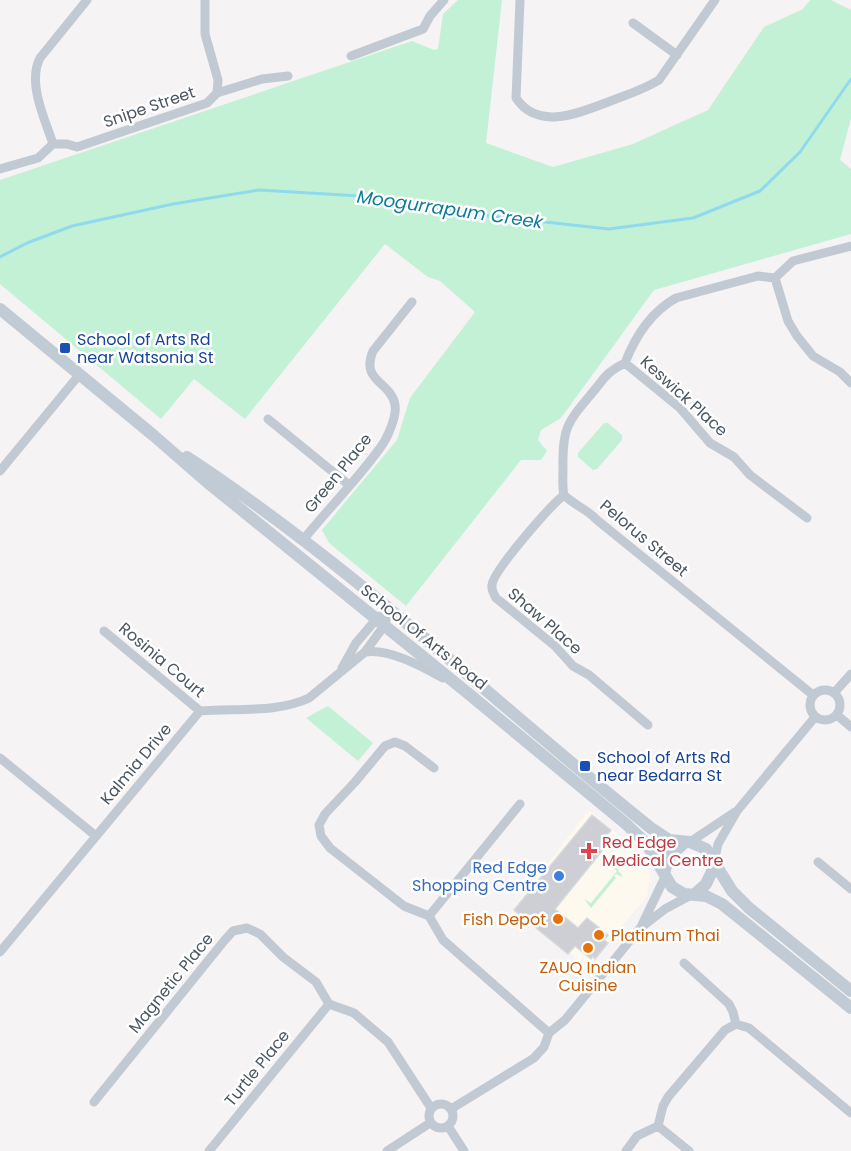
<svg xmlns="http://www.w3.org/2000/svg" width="851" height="1151" viewBox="0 0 851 1151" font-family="Poppins,sans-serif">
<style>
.commercial{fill:#fdf9ef}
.green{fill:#c3f1d5}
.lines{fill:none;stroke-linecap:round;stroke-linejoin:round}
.stream{stroke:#90daee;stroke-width:3}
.building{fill:#cdcfd5;stroke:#d7d9de;stroke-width:1.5}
.street{stroke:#c1cad2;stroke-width:9}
.secondary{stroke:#c1cbd6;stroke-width:12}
.transit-dot{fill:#1a4fb4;stroke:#fff;stroke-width:2}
.health-dot{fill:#e0444e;stroke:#fff;stroke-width:2}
.shop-dot{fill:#3f7fe0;stroke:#fff;stroke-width:2}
.food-dot{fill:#e8710a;stroke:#fff;stroke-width:2}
.labels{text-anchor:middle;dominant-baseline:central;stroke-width:5;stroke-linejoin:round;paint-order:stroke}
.street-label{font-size:16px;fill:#4a5661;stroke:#fff}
.transit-label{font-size:16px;fill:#164399;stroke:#fff;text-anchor:start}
.health-label{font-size:16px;fill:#be3a42;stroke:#fff;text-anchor:start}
.shop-label{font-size:16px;fill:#366cbe;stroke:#fff;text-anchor:end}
.food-label{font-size:16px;fill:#c56008;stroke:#fff;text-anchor:end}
.water-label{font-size:18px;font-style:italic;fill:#0c7c9b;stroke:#fff}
</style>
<rect width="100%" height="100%" fill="#f5f3f3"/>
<path class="commercial" d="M589 810 635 848 649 871 650 878 647 896 588 968 513 908Z"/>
<path class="green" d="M458 0H502L486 143 553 167 633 144 708 110 764 27 803 9 810 0H831L851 10V118L840 160 851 169V234L654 290 561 418 541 430 538 440 547 451 541 460H521L406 606 329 543 322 530 397 440 410 398 475 312 440 281 428 277 385 244 245 419 194 379 161 419 0 284V180L412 41 434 50 438 49 443 14Z
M604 423H608L622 435V440L597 469 593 470 578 457V453Z
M328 706 373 743 358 761 306 718Z
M610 866H615L623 877 616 874 614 876 616 878 591 908 584 899 591 903 617 871Z"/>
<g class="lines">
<path class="stream" d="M0 257 27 243 72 226 173 204 259 190 360 196 489 216 609 229 693 218 760 191 800 152 851 79"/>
</g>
<path class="building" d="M592 815 611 830 600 844 601 845 599 849 602 851 555 909 578 928 587 918 608 935 604 940 608 943 595 959 593 956 591 959 575 946 568 954 514 910Z"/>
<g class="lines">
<path class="street" d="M520 0 516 98C538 131 579 113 608 102 626 95 643 90 659 80L715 0
M633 23 677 55
M351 56 423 29 430 16 444 0
M217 93 262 79 288 76
M53 144C45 119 27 83 40 58L87 0
M0 169 38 158 53 144H67L77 147 207 103 217 93 218 80 205 34V0
M775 278 788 321 797 336 813 356 840 372 851 383
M625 363 680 408 710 443 734 457 750 475 807 518
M268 419 349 485
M0 471 79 375
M564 495C550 506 493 571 492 585 491 590 494 594 496 598L555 646 573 666 589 675 648 725
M303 540C328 509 357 480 380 448 387 439 397 417 395 405 391 381 360 382 373 351L412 302
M104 631 200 711
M365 652C389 648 423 667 443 678
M342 668 356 643 379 616
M810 705a15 15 0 1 1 30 0a15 15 0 1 1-30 0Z
M834 693 851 674
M813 695 597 520C587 509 574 505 564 495 562 486 563 477 563 468 562 428 567 423 592 393 605 378 605 373 625 363 635 337 651 312 676 298L758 276 775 278 793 261 851 246
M837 715 851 727
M0 758 96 836
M434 768 405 746 395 742 385 746 355 782 325 814 319 825 321 836 330 848 404 906 429 916 443 940 549 1033
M690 842 735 812
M714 862 718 844 737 811 815 717
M818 862 851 889
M429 916 520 804
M643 926 665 909 691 895
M0 952 200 711C235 708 278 713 309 698L365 652 384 626 390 609
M684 963 729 1004 733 1012 736 1024
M94 1102 224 941 233 931 247 928 260 934 283 957 316 982 329 1004 354 1013 388 1042 431 1108
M429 1116a12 12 0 1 1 24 0a12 12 0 1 1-24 0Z
M451 1109 534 1058 544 1047 549 1033 565 1020 641 927 665 877
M448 1126 464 1151
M658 1126 689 1151
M209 1151 329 1004
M387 1151 430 1123
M626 1151 637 1136 658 1126 663 1106 668 1097 725 1030 736 1024 749 1028 851 1113"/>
<path class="secondary" d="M0 309 153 435 207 482 464 690 626 824 646 843 672 887 684 894 706 896 722 904 851 1008
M187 457C353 566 497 705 651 828L669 840 690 842 706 849 732 891 749 908 851 991
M664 873 669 857 684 843
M695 894 706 884 715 865"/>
</g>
<g class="transit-dot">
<rect x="59" y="342" width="12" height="12" rx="3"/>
<rect x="579" y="760" width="12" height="12" rx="3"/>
</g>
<path class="health-dot" d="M586 842h6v6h6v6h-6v6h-6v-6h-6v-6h6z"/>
<circle class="shop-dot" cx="559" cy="876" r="6"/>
<g class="food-dot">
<circle cx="558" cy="919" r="6"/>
<circle cx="599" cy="935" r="6"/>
<circle cx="588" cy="948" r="6"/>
</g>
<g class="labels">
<g class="street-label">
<text transform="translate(149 107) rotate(-19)">Snipe Street</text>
<text transform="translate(684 396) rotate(42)">Keswick Place</text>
<text transform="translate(338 473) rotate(-51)">Green Place</text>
<text transform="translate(644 538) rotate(40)">Pelorus Street</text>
<text transform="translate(545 621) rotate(41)">Shaw Place</text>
<text transform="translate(424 637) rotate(39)">School Of Arts Road</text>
<text transform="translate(162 660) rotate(40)">Rosinia Court</text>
<text transform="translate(136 764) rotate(-50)">Kalmia Drive</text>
<text transform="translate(171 983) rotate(-51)">Magnetic Place</text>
<text transform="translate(257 1068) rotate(-51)">Turtle Place</text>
</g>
<g class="transit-label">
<text x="77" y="339">School of Arts Rd<tspan x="77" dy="18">near Watsonia St</tspan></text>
<text x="597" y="757">School of Arts Rd<tspan x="597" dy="18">near Bedarra St</tspan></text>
</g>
<g class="health-label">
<text x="602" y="842">Red Edge<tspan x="602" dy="18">Medical Centre</tspan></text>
</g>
<g class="shop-label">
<text x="547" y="867">Red Edge<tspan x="547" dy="18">Shopping Centre</tspan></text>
</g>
<g class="food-label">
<text x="546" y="919">Fish Depot</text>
<text x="611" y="935" text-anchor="start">Platinum Thai</text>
<text x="588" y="967" text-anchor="middle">ZAUQ Indian<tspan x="588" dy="18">Cuisine</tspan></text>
</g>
<g class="water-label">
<text transform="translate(450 209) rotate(8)">Moogurrapum Creek</text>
</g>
</g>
</svg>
